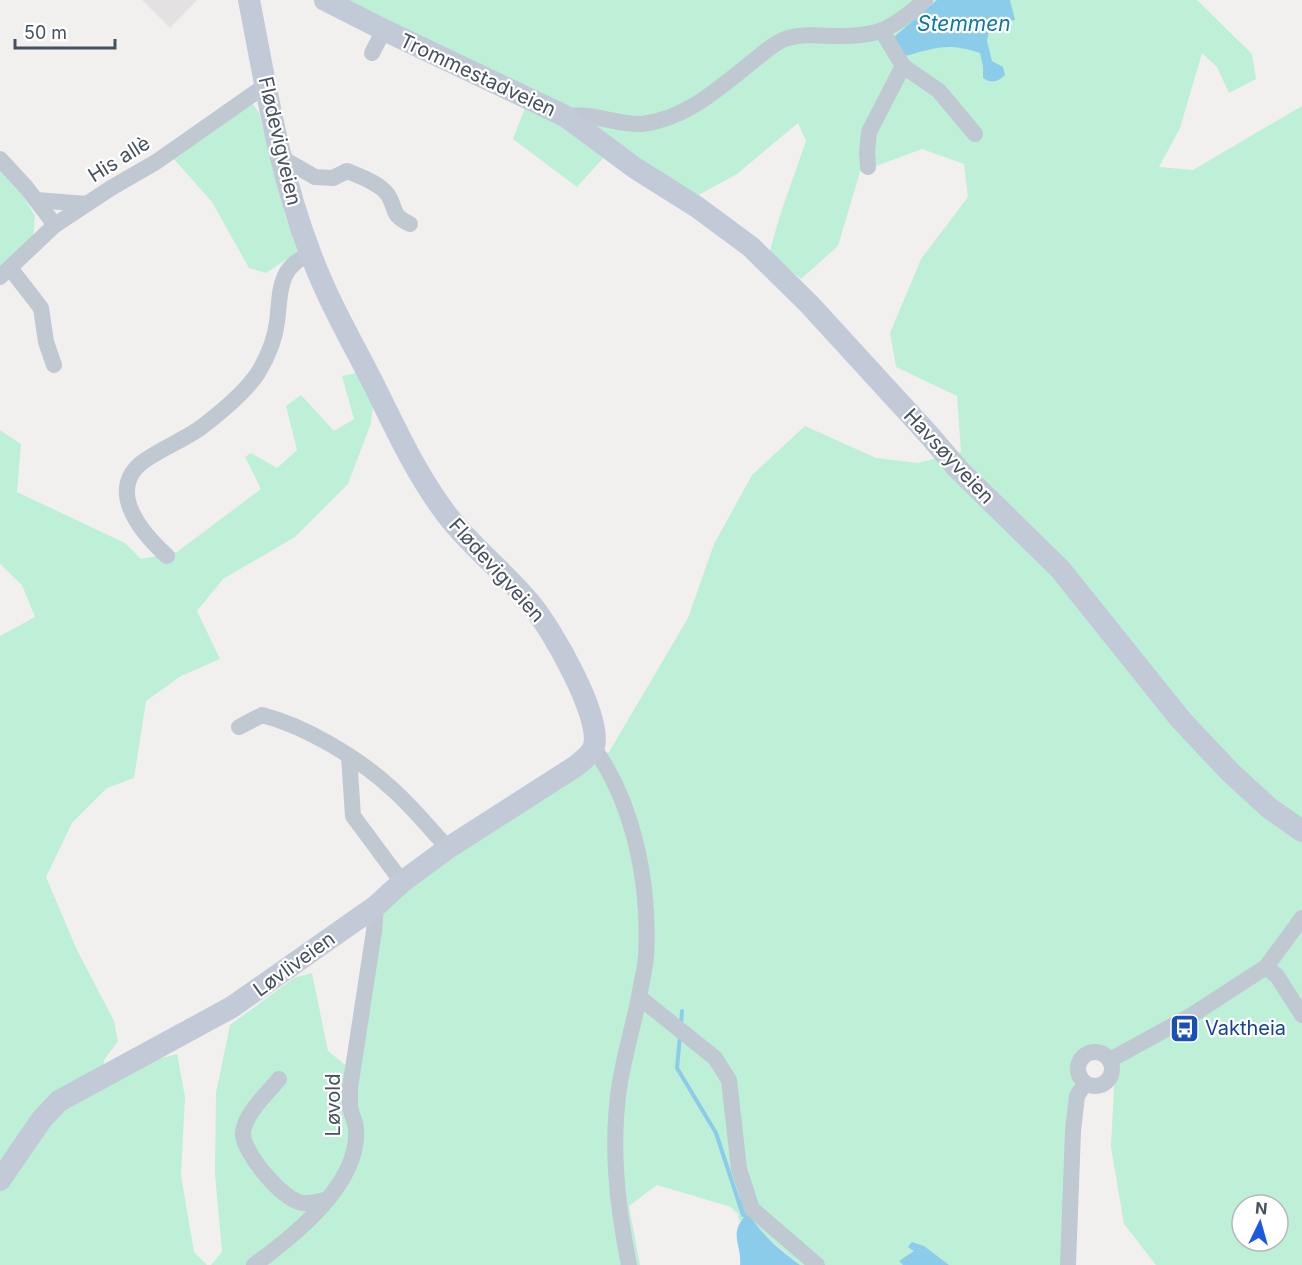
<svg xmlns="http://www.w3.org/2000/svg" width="1302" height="1265" viewBox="0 0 1302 1265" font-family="Inter,sans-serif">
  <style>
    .education { fill: #e3e1e1 }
    .green { fill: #beefd7; fill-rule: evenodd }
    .water { fill: #8ccceb }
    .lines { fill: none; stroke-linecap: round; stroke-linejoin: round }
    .stream { stroke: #8ccceb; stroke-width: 4 }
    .street { stroke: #c0c8d1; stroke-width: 16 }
    .secondary { stroke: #c2cad8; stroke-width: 22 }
    .labels { text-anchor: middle; stroke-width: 4.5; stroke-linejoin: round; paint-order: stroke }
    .street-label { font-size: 20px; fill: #47505d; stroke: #fff }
    .transit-label { font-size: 20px; fill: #164399; stroke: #fff; text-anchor: start }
    .water-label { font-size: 21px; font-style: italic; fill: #0e76a9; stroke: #fff }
  </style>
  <rect width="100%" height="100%" fill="#f2f0ef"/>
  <path class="education" d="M142 0H197L170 28Z"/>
  <g class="green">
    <path d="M340 0H1197L1252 54 1256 79 1229 93 1217 67 1202 53 1180 128 1159 167 1193 170 1302 106V1265H1156L1124 1224 1111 1147 1115 1069 1103 1050 1075 1073 1066 1151 1064 1265H800L762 1233 739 1202 744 1217 739 1222 738 1214 731 1207 657 1185 629 1206 640 1265H211L222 1252 215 1174 216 1093 230 1025 294 978 312 973 328 1051 349 1068 375 911 542 790 609 752 688 618 714 544 752 475 805 426 876 458 918 463 961 452 957 396 896 367 890 333 921 259 968 197 964 164 922 149 860 172 838 246 801 279 769 254 780 215 806 141 798 123 737 174 693 198 613 147 577 187 513 139 530 95ZM1242 1205H1278V1241H1242Z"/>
    <path d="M251 101 259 113 286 219 300 246 296 253 266 273 249 268 212 202 173 158Z"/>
    <path d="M0 157 35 216 33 238 0 266Z"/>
    <path d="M356 373 373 405 371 423 348 484 295 537 223 579 197 611 220 659 181 676 146 701 134 778 107 788 72 823 46 877 77 950 114 1021 118 1041 104 1060 105 1080 142 1063 177 1054 185 1097 181 1175 194 1252 207 1265H0V636L35 617 22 585 0 564V430L21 444 17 492 125 543 141 559 177 552 261 489 245 457 251 453 277 468 297 450 286 406 301 395 334 431 354 419 342 376Z"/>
  </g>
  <g class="water">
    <path d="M937 0H1010L1015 20 990 25 987 41 992 61 1003 67 1005 75C998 82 992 84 983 78V66L980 53C947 42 936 48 905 56L894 37Z"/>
    <path d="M741 1198C755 1230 773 1244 800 1265H740C742 1245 729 1235 744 1217L739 1202Z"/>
    <path d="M912 1242 924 1246 949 1265H903L899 1261 914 1251 908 1247Z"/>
  </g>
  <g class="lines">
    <g class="stream">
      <path d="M681 1025 682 1011"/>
      <path d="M680 1036 677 1068 716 1133 743 1215"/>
    </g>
    <g class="street">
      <path d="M882 31 903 66 939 91 975 134"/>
      <path d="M372 53 384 30"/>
      <path d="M565 116C572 116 580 115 588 116 605 118 624 125 642 124 686 119 719 88 752 62 761 55 774 43 785 39 800 34 816 35 831 36 878 37 890 31 925 0"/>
      <path d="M280 157 315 177 333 178 347 171C359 176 380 183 388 195 397 209 390 215 410 224"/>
      <path d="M0 159 26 187 55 225"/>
      <path d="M868 167 867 153 869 132 903 66"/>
      <path d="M36 200 87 204"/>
      <path d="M10 268 41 308 46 342 54 365"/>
      <path d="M0 277 55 225 111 188 156 162 266 85"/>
      <path d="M167 556C143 534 104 490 144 461 161 449 181 441 199 429 219 414 244 394 258 373 267 358 275 339 277 322 281 291 277 268 310 254"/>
      <path d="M239 727 262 715C305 726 357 757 390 787 411 805 429 828 448 848"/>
      <path d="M594 748C635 806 650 886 646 956 645 970 641 984 639 997L715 1058 729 1080 739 1169 752 1209 817 1265"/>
      <path d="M349 756 353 816 402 882"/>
      <path d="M1266 967 1277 976 1302 1015"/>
      <circle cx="1095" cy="1069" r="17"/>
      <path d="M1110 1060 1192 1015 1266 967 1302 918"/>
      <path d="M279 1079C267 1094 246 1112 243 1132 241 1151 284 1202 303 1203 310 1204 319 1201 326 1200"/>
      <path d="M254 1265C294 1236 360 1184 356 1129 356 1122 351 1114 350 1107 350 1101 350 1094 350 1088L374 931 376 906"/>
      <path d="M629 1265C617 1205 610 1144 620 1082 625 1054 633 1026 639 997"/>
      <path d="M1068 1265 1073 1131 1077 1096 1085 1083"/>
    </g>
    <g class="secondary">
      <path d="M325 0 384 30 565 116 635 168 697 207 751 247 809 304 929 435 958 469 1060 569 1181 720 1230 772 1269 808 1302 831"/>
      <path d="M0 1180 42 1119 59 1101 232 1007 376 906 402 882 448 848 576 766C583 760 592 754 594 746 602 716 551 628 531 604 505 572 472 548 447 515 418 477 397 432 376 389 354 345 328 301 311 255 279 173 266 86 249 0"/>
    </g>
  </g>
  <defs>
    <symbol id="bus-square" viewBox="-11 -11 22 22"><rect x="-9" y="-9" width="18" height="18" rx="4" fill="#1a4fb4" stroke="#fff"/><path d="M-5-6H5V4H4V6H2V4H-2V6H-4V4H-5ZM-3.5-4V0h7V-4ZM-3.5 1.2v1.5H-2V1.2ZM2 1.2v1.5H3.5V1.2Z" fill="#fff"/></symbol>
  </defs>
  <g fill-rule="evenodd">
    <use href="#bus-square" x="1168" y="1012" width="33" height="33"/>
  </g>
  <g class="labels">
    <g class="street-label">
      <text transform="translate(478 75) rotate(25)" y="7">Trommestadveien</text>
      <text transform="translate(280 141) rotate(77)" y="7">Flødevigveien</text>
      <text transform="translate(119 159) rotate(-32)" y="7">His allè</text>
      <text transform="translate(949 456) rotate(47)" y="7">Havsøyveien</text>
      <text transform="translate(497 570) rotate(48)" y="7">Flødevigveien</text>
      <text transform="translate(294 964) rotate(-36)" y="7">Løvliveien</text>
      <text transform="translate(333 1105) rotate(-90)" y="7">Løvold</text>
    </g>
    <g class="transit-label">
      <text x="1205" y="1035">Vaktheia</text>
    </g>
    <g class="water-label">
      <text x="964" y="31">Stemmen</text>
    </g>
  </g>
  <g transform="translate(1260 1223) rotate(5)"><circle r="28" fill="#ffffff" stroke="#b5b9be" stroke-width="1.5"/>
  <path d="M0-4.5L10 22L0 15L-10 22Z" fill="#1b5ae0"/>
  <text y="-9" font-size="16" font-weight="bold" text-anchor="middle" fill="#47505d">N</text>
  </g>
  <path d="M15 39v9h100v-9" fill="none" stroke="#47505d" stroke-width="3"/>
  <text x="24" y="39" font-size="18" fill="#47505d" stroke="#ffffff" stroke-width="4.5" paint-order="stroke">50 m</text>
</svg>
